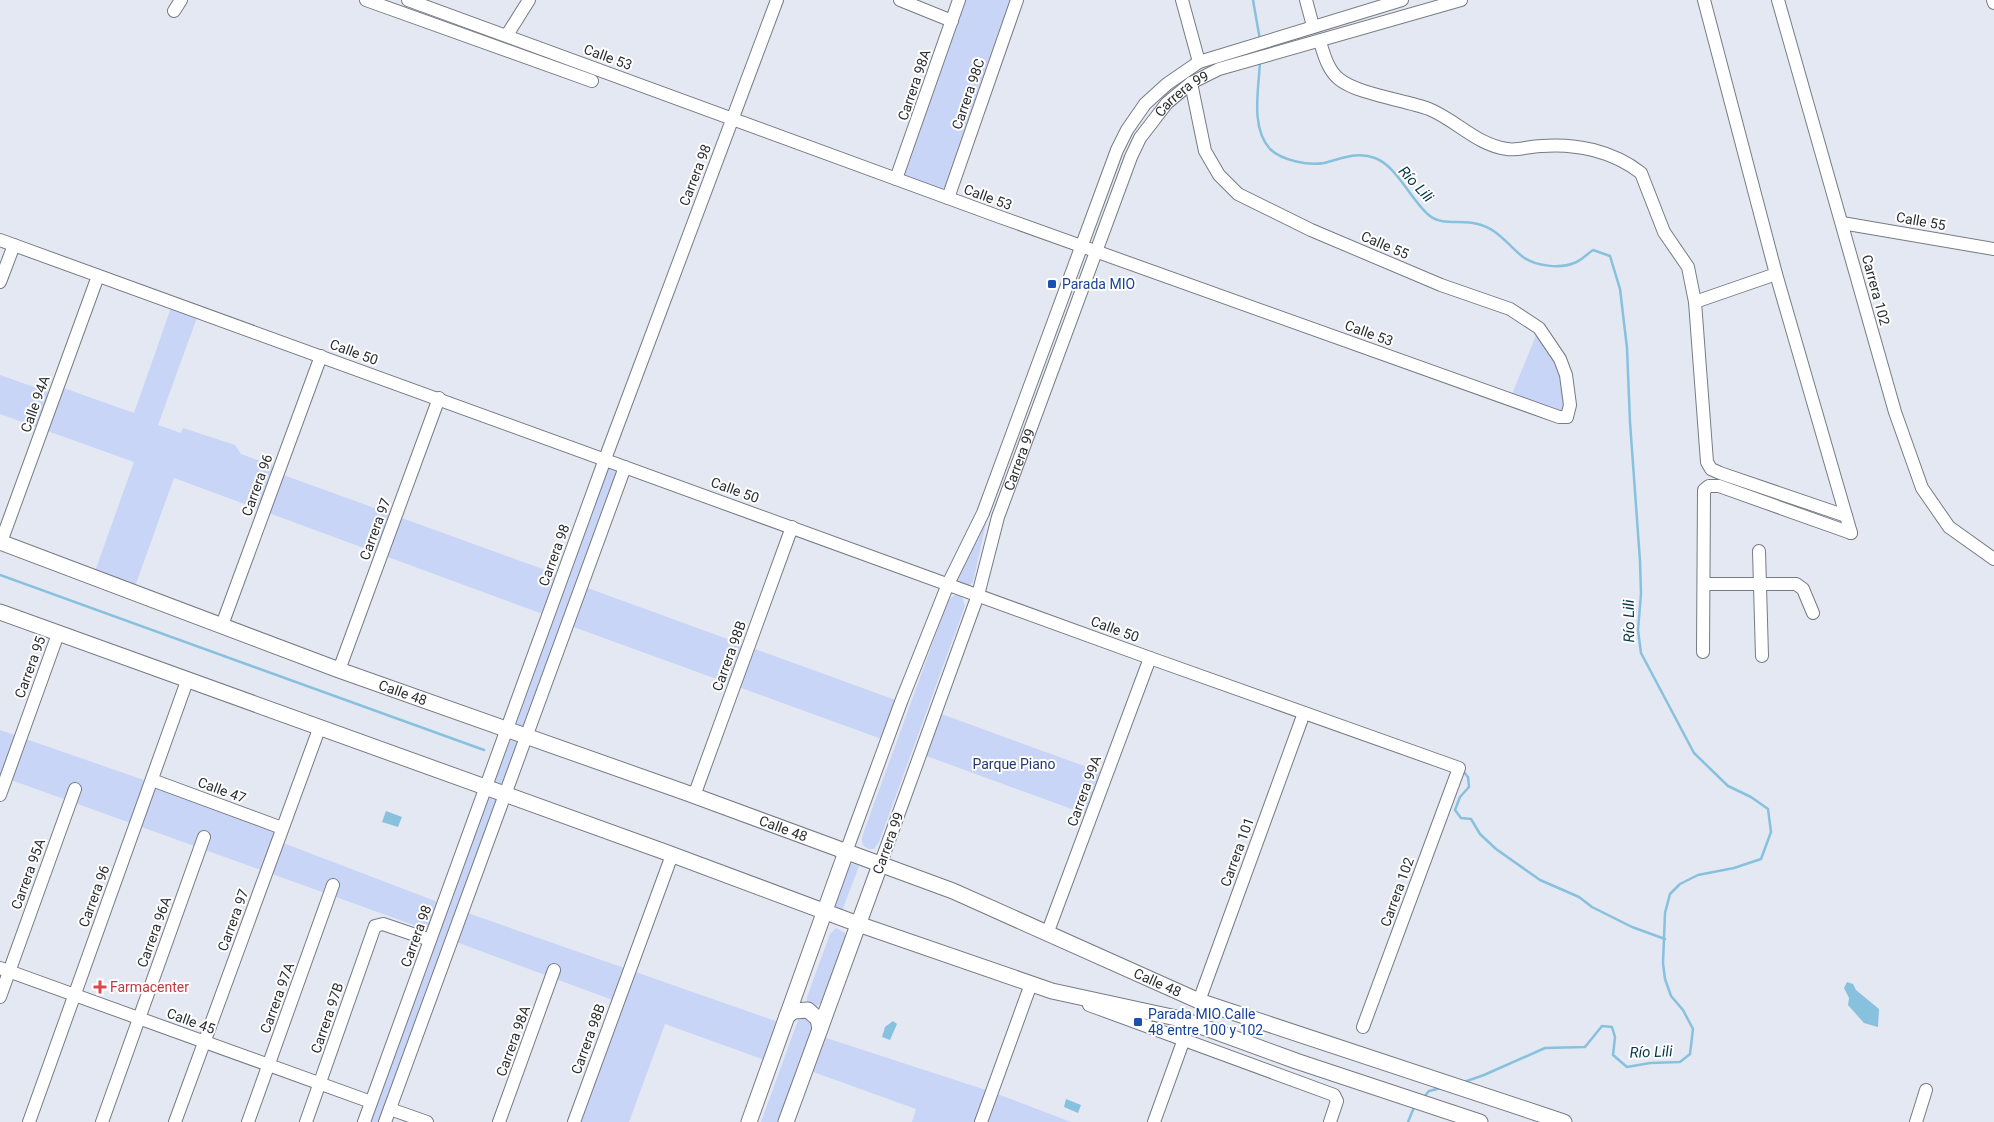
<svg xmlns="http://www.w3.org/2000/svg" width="1994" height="1122" viewBox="0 0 1994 1122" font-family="Roboto,sans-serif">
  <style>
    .green { fill: #c8d5f6 }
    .water { fill: #88c1de }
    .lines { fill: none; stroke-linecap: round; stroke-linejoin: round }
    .stream { stroke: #88c1de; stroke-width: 2.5 }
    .minor-casing { stroke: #777b83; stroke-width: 14 }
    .major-casing { stroke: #777b83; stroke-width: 17 }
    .minor { stroke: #fff; stroke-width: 12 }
    .major { stroke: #fff; stroke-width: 15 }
    .transit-dot { fill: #1a4fb4; stroke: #fff; stroke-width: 2 }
    .health-dot { fill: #e0444e; stroke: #fff; stroke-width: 2 }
    .labels { text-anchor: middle; stroke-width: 4; stroke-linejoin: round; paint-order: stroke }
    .street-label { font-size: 14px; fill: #2b2d30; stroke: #fff }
    .transit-label { font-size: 14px; fill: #164399; stroke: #fff; text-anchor: start }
    .park-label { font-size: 14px; fill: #263872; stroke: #fff }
    .health-label { font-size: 14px; fill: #be3a42; stroke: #fff; text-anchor: start }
    .water-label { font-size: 15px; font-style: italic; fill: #04374b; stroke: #fff }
  </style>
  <rect width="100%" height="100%" fill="#e4e8f2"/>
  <g class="green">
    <path d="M959 0H1017L948 198 896 179Z"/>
    <path d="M173 302 199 312 158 425 181 433 183 428 235 445 241 454 271 465 278 473 562 576 605 459 625 467 582 586 901 702 887 741 568 625 462 911 784 1024 770 1062 665 1024 629 1122H574L618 1002 451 940 385 1122H364L433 932 0 776V730L282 828 278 841 443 904 548 616 174 478 133 592 93 577 134 462 0 414V375L54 394 58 386 134 413Z"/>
    <path d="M1539 328 1560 359 1569 414 1510 399Z"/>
    <path d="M987 519 973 582 968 587 958 582V578Z"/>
    <path d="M957 595 962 597 965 606 879 842 874 849C864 850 860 844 863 834L948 601 953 596Z"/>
    <path d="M936 712 1106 774 1091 816 921 754Z"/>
    <path d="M850 863 859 866 842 911 834 908Z"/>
    <path d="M836 928 845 933V940L822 1002 814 1008 807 1003V997L830 934Z"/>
    <path d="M805 1015 813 1025 778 1122H761L798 1020Z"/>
    <path d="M817 1035 992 1092 1071 1122H912L916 1109 805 1069Z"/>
  </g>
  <g class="water">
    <path d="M386 811 402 817 398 827 382 822Z"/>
    <path d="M1847 982 1853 984 1856 990 1879 1009 1878 1027 1864 1023 1848 1005 1849 998 1844 988Z"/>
    <path d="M893 1021 897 1024 890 1040 882 1037 885 1027Z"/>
    <path d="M1066 1099 1081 1105 1078 1113 1064 1107Z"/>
  </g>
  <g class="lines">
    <g class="stream">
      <path d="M1253 0 1260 40"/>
      <path d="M1260 61C1259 88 1250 127 1270 149 1281 160 1308 166 1324 163 1341 159 1357 151 1375 158 1397 166 1412 202 1430 216 1443 226 1462 219 1478 224 1498 229 1508 245 1523 257 1536 266 1560 269 1574 263 1581 261 1587 254 1593 250L1610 256 1620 289 1627 348 1630 422 1640 561 1641 594 1638 630 1641 653 1694 753 1728 786 1751 797 1768 809 1771 832 1761 859 1734 868 1698 875 1680 884 1670 894 1665 913 1663 963 1665 979 1671 996 1683 1010 1693 1029 1690 1054 1680 1062 1650 1063 1627 1067 1613 1055 1615 1037 1612 1027 1602 1026 1585 1047 1545 1048 1484 1075 1464 1082"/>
      <path d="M0 575 484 750"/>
      <path d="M1463 771 1468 777 1469 787 1460 797 1455 810 1461 818 1471 819 1480 834 1496 849 1540 880 1579 897 1592 907 1632 927 1665 939"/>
      <path d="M1423 1098 1429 1091 1441 1088"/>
      <path d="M1408 1122 1415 1105"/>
    </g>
    <defs>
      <g id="minor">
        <path d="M366 0 592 81"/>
        <path d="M408 0 1000 217 1559 417H1567L1570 405 1566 375 1560 359 1539 328 1510 309 1441 285 1311 230 1238 194 1219 175 1205 151 1191 83"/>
        <path d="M900 0 952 21"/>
        <path d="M1182 0 1199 62"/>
        <path d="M1306 0 1313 26"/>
        <path d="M1704 0 1776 274 1851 533"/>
        <path d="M1778 0 1895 412 1922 488 1949 527 1994 559"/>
        <path d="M1993 0 1994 3"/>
        <path d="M174 11 181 0"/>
        <path d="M507 35 529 0"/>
        <path d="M1320 42C1324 55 1328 70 1339 79 1357 94 1405 100 1429 109 1456 120 1477 145 1507 149 1518 151 1530 146 1541 146 1576 143 1613 151 1641 173L1664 232 1688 267 1695 302"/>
        <path d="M896 179 959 0"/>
        <path d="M948 198 1017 0"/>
        <path d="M1842 223 1994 249"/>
        <path d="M0 240 1150 658 1459 768 1363 1027"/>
        <path d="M1776 274 1695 302 1707 462 1711 469 1720 473 1846 516"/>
        <path d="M0 282 14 245"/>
        <path d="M1 542 98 276"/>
        <path d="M1759 551 1762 656"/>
        <path d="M1704 584H1796L1803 589 1813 613"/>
        <path d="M222 625 321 356"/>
        <path d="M1703 652 1704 490 1709 486H1719L1851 533"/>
        <path d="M339 670 439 398"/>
        <path d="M152 780 282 828"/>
        <path d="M0 795 58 634"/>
        <path d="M694 796 792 527"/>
        <path d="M846 852 901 702 948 584 983 513 1117 150 1127 130 1145 104 1167 84 1199 62 1402 0"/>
        <path id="s1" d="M880 865 978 595 998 517 1131 157 1140 138 1167 103 1191 83 1219 69 1461 0"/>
        <path d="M1047 934 1150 658"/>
        <path d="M0 968 371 1102"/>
        <path d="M0 997 75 789"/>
        <path d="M1199 1001 1304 713"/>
        <path d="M1089 1005 1334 1095 1337 1101 1330 1122"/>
        <path d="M390 1109 427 1122"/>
        <path d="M29 1122 187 681"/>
        <path d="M102 1122 204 837"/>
        <path d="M175 1122 319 729"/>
        <path d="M248 1122 333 885"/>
        <path d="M306 1122 375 926 383 924 430 940"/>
        <path d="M364 1122 605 459 777 0"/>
        <path d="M385 1122 625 467"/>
        <path d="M499 1122 554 970"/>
        <path d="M574 1122 672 855"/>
        <path d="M981 1122 1031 984"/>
        <path d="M1154 1122 1184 1039"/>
        <path d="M1916 1122 1926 1090"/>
      </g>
      <g id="major">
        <path id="s2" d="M0 542 339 670 687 793 953 891 1199 1001 1564 1122"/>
        <path d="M0 612 665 852 858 924 1052 991 1181 1019 1296 1061 1480 1122"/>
        <path d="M787 1016 794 1011 808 1010 818 1019 820 1029"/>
        <path d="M749 1122 846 852"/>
        <path d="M786 1122 880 865"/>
      </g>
    </defs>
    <use href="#minor" class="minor-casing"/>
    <use href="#major" class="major-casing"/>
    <use href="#minor" class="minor"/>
    <use href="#major" class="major"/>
  </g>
  <g class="transit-dot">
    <rect x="1047" y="279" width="10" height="10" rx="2.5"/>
    <rect x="1133" y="1017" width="10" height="10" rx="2.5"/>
  </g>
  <path class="health-dot" d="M97.5 979.5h5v5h5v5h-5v5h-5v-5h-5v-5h5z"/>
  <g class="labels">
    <g class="street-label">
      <text transform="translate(608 57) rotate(20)" y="5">Calle 53</text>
      <text transform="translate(914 85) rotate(-71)" y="5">Carrera 98A</text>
      <text transform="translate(968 94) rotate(-71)" y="5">Carrera 98C</text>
      <text dy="5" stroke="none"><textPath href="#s1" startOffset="834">Carrera 99</textPath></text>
      <text transform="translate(695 175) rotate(-69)" y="5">Carrera 98</text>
      <text transform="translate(988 197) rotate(20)" y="5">Calle 53</text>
      <text transform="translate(1921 221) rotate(10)" y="5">Calle 55</text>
      <text transform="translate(1385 245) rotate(23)" y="5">Calle 55</text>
      <text transform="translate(1876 290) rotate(75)" y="5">Carrera 102</text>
      <text transform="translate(1369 333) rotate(20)" y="5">Calle 53</text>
      <text transform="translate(354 352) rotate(20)" y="5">Calle 50</text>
      <text transform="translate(35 404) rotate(-70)" y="5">Calle 94A</text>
      <text dy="5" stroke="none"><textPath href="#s1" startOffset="429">Carrera 99</textPath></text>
      <text transform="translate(257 485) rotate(-70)" y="5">Carrera 96</text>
      <text transform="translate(735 490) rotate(20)" y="5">Calle 50</text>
      <text transform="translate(375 529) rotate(-70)" y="5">Carrera 97</text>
      <text transform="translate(554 555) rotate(-70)" y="5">Carrera 98</text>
      <text transform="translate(1115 629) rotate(20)" y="5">Calle 50</text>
      <text transform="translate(729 656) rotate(-70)" y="5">Carrera 98B</text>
      <text transform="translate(30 667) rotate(-70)" y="5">Carrera 95</text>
      <text dy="5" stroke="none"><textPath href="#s2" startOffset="430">Calle 48</textPath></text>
      <text transform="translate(222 790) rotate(20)" y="5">Calle 47</text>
      <text transform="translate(1084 791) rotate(-70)" y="5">Carrera 99A</text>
      <text dy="5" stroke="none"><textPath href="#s2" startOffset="834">Calle 48</textPath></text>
      <text transform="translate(888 843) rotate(-70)" y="5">Carrera 99</text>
      <text transform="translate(1237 852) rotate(-70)" y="5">Carrera 101</text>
      <text transform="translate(28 874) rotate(-70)" y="5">Carrera 95A</text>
      <text transform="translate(1397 892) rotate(-70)" y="5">Carrera 102</text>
      <text transform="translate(94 896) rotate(-70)" y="5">Carrera 96</text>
      <text transform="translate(233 920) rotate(-70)" y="5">Carrera 97</text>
      <text transform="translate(154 932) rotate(-70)" y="5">Carrera 96A</text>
      <text transform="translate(416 936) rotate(-70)" y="5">Carrera 98</text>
      <text dy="5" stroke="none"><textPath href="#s2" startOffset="1239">Calle 48</textPath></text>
      <text transform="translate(277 998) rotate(-70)" y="5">Carrera 97A</text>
      <text transform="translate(327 1018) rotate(-71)" y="5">Carrera 97B</text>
      <text transform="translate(191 1021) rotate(20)" y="5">Calle 45</text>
      <text transform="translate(588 1039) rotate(-70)" y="5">Carrera 98B</text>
      <text transform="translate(513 1041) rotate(-70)" y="5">Carrera 98A</text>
    </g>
    <g class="transit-label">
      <text x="1062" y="289">Parada MIO</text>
      <text x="1148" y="1019">Parada MIO Calle<tspan x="1148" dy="16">48 entre 100 y 102</tspan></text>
    </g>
    <g class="park-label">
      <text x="1014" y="769">Parque Piano</text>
    </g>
    <g class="health-label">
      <text x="110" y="992">Farmacenter</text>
    </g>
    <g class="water-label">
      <text transform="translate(1416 184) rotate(47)" y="5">Río Lili</text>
      <text transform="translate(1629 621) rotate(-91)" y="5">Río Lili</text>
      <text transform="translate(1651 1052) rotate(-2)" y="5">Río Lili</text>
    </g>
  </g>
</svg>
